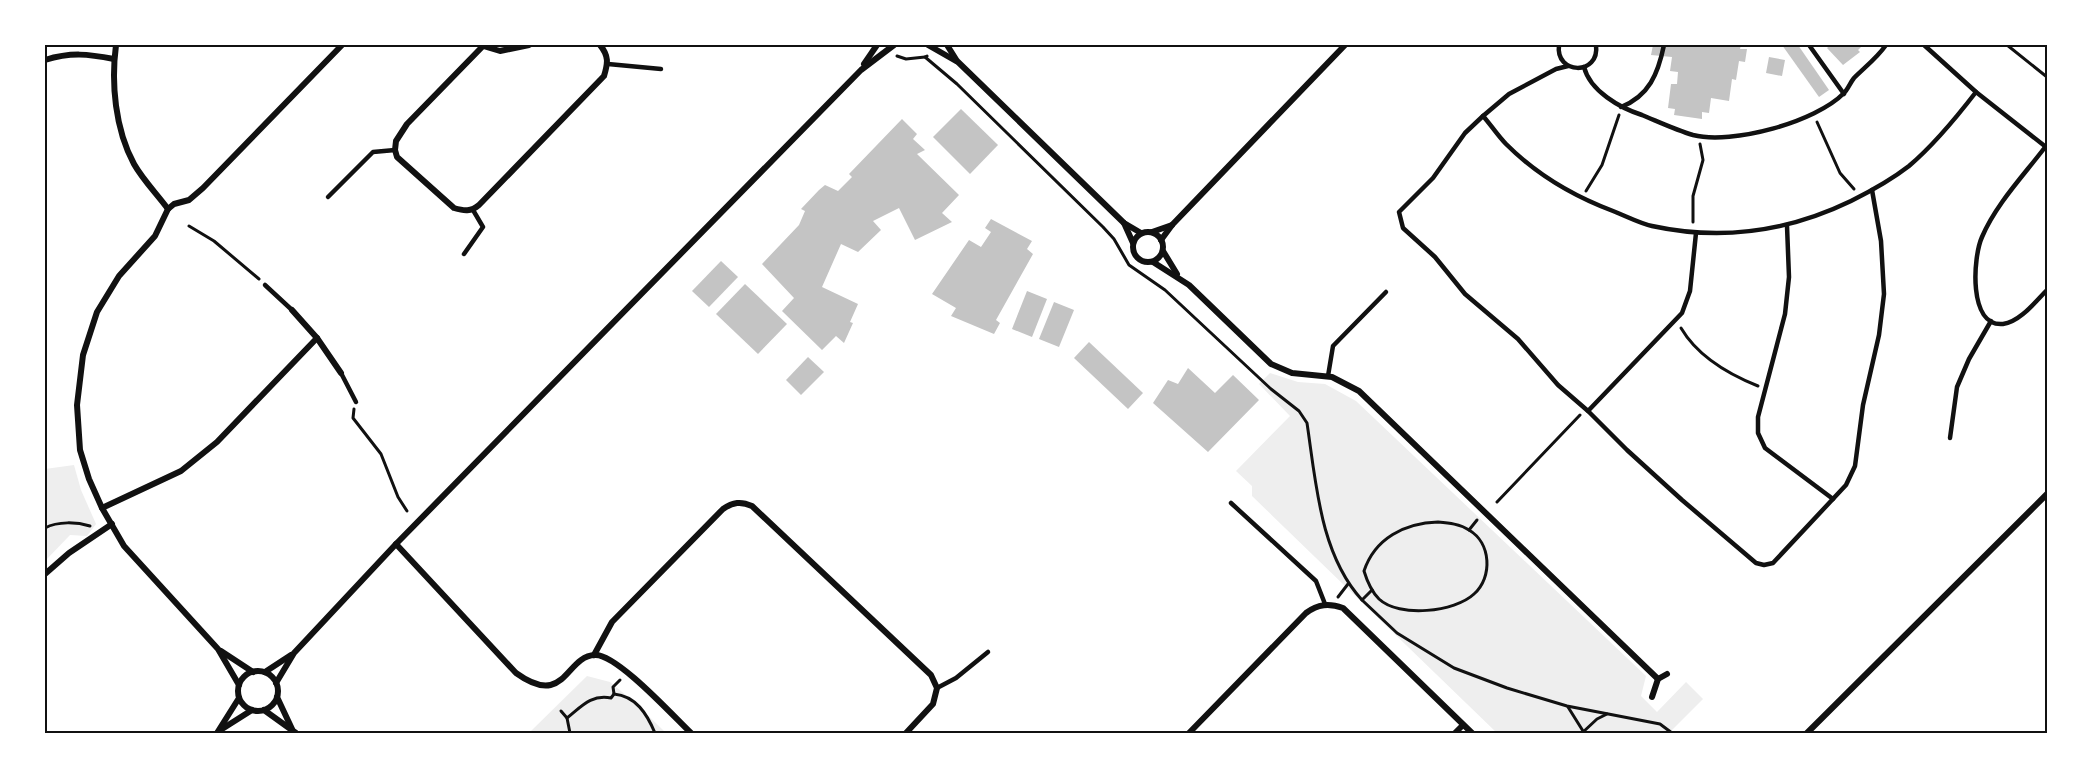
<svg xmlns="http://www.w3.org/2000/svg" width="2092" height="778" viewBox="0 0 2092 778" font-family="'Asap Condensed',sans-serif">
  <style>
    .green { fill: #eee }
    .building { fill: #c4c4c4 }
    .lines { fill: none; stroke-linecap: round; stroke-linejoin: round }
    .path { stroke: #111; stroke-width: 3 }
    .service { stroke: #111; stroke-width: 4.5 }
    .minor { stroke: #111; stroke-width: 6 }
    .neatline { fill: none; stroke: #111; stroke-width: 2 }
  </style>
  <rect width="100%" height="100%" fill="#fff"/>
  <g class="green">
    <path d="M1270 373 1298 382 1325 384 1356 401 1646 676 1641 696 1657 712 1686 682 1703 699 1669 733H1497L1252 496V486L1236 471 1290 416 1259 384Z"/>
    <path d="M74 465 81 490 96 524 87 536 70 535 45 561V469Z"/>
    <path d="M587 676 610 682 633 701 666 733H529Z"/>
  </g>
  <g class="building">
    <path d="M1653 45H1741L1740 49H1747L1745 62 1739 61 1736 80 1732 79 1729 101 1711 98 1709 113 1702 112V119L1674 115 1675 109 1668 108 1671 84H1677L1678 72 1670 71 1672 57 1651 55Z"/>
    <path d="M1782 45H1798L1829 90 1819 97Z"/>
    <path d="M1830 45H1863L1858 50 1860 52 1843 65 1827 48Z"/>
    <path d="M1769 57 1785 60 1782 76 1766 73Z"/>
    <path d="M961 109 998 145 970 174 933 137Z"/>
    <path d="M902 119 917 134 913 139 925 150 917 154 959 195 942 213 952 222 915 240 899 208 873 221 881 230 858 252 841 244 822 287 858 304 850 322 853 323 844 343 836 336 822 350 782 311 794 298 762 264 799 225 805 211 801 209 819 190 825 185 838 191 852 177 849 174Z"/>
    <path d="M991 219 1032 241 1027 249 1033 254 996 320 1000 323 994 334 951 316 956 308 932 294 969 240 981 247 991 232 985 228Z"/>
    <path d="M721 261 738 277 709 307 692 291Z"/>
    <path d="M745 284 787 324 758 354 716 314Z"/>
    <path d="M1027 291 1047 299 1032 337 1012 329Z"/>
    <path d="M1054 302 1074 310 1059 347 1039 339Z"/>
    <path d="M1089 342 1143 393 1128 409 1074 358Z"/>
    <path d="M808 357 824 372 801 395 786 380Z"/>
    <path d="M1188 368 1215 393 1233 375 1259 400 1208 452 1153 403 1168 380 1178 384Z"/>
  </g>
  <g class="lines">
    <g class="path">
      <path d="M2007 45 2047 77"/>
      <path d="M897 56 906 59 925 57"/>
      <path d="M927 56 925 57 957 84 1103 227 1114 239 1129 265 1165 290 1271 389 1299 411 1307 423C1316 483 1320 554 1362 600L1372 590"/>
      <path d="M1817 122 1840 173 1854 189"/>
      <path d="M1586 191 1602 165 1619 115"/>
      <path d="M1693 222V196L1703 160 1700 144"/>
      <path d="M189 226 214 241 259 279"/>
      <path d="M1681 328C1698 357 1728 374 1758 386"/>
      <path d="M354 409 353 418 381 454 398 497 407 511"/>
      <path d="M1497 502 1580 415"/>
      <path d="M1438 522C1449 523 1460 524 1469 530 1491 543 1493 577 1474 594 1455 612 1399 618 1379 599 1371 591 1367 581 1364 571 1375 538 1405 523 1438 522Z"/>
      <path d="M45 528C58 521 77 522 90 526"/>
      <path d="M1469 530 1477 520"/>
      <path d="M1338 597 1348 584"/>
      <path d="M1362 600 1397 633 1454 668 1507 688 1567 706 1660 724 1672 733"/>
      <path d="M614 694 613 687 620 680"/>
      <path d="M1568 707 1583 731"/>
      <path d="M561 711 567 718"/>
      <path d="M570 733 567 718C581 707 591 694 611 698L614 694C636 696 647 714 655 733"/>
      <path d="M1582 733 1597 719 1607 714"/>
    </g>
    <g class="service">
      <path d="M1559 45C1555 75 1600 76 1596 45"/>
      <path d="M1809 45 1844 94"/>
      <path d="M1924 45 1976 92 2046 147"/>
      <path d="M608 64 661 69"/>
      <path d="M1568 66 1556 69 1509 94 1483 116 1465 133 1433 178 1399 212 1403 228 1435 257 1465 294 1518 339 1558 385 1588 411 1627 450 1682 500 1756 563 1764 565 1773 563 1846 485 1855 466 1863 405 1879 335 1884 294 1881 241 1872 190"/>
      <path d="M1584 67C1590 91 1620 108 1642 115 1659 122 1676 130 1693 135 1732 145 1816 122 1844 93 1848 89 1850 83 1854 78 1865 67 1877 58 1886 45"/>
      <path d="M1621 107C1649 96 1658 74 1664 45"/>
      <path d="M1483 116C1491 125 1498 136 1506 144 1537 175 1573 196 1613 211 1626 216 1639 223 1652 226 1721 241 1787 232 1851 201 1871 191 1891 180 1909 166 1935 144 1956 118 1976 92"/>
      <path d="M2046 146C2024 175 1996 204 1982 237 1973 257 1968 327 2003 324 2020 322 2036 301 2047 290"/>
      <path d="M328 197 373 152 395 150"/>
      <path d="M1787 226 1789 277 1785 314 1758 417V433L1765 448 1833 499"/>
      <path d="M464 254 483 227 473 210"/>
      <path d="M265 285 292 310"/>
      <path d="M341 373 356 402"/>
      <path d="M1328 376 1333 346 1386 292"/>
      <path d="M1588 411 1682 313 1690 291 1696 233"/>
      <path d="M1950 438 1957 387 1969 359 1991 321"/>
      <path d="M1231 503 1316 581 1325 604"/>
      <path d="M937 688 956 678 988 652"/>
    </g>
    <g class="minor">
      <path d="M116 45C111 83 115 129 134 164 143 180 157 194 168 209"/>
      <path d="M480 45 500 51 529 45"/>
      <path d="M928 45 956 61"/>
      <path d="M947 45 957 61 1124 223 1141 233"/>
      <path d="M482 47 407 124 396 141 395 150 397 157 454 208C464 211 471 212 479 205L604 76C608 63 609 56 600 45"/>
      <path d="M45 60C71 52 88 54 114 59"/>
      <path d="M864 64 877 45"/>
      <path d="M1124 223 1133 243"/>
      <circle cx="1148" cy="247" r="15"/>
      <path d="M1152 232 1172 225"/>
      <path d="M1161 240 1172 225 1345 45"/>
      <path d="M1163 251 1177 274"/>
      <path d="M1153 262 1189 285 1271 364 1292 373 1332 377 1359 391 1658 679"/>
      <path d="M292 310 317 338 341 373"/>
      <path d="M102 508 181 471 217 442 317 338"/>
      <path d="M396 544 516 673C566 709 565 656 595 655 617 654 674 717 691 733"/>
      <path d="M45 574 69 553 112 524"/>
      <path d="M221 651 253 672"/>
      <path d="M594 655 612 622 723 509C733 502 741 501 752 506L931 675 937 688 933 704 906 733"/>
      <circle cx="258" cy="691" r="20"/>
      <path d="M265 672 291 655"/>
      <path d="M276 683 294 653 396 544 861 70 894 45"/>
      <path d="M239 685 218 649 124 546 102 508 89 479 80 450 77 405 83 355 97 312 119 276 155 236 168 209 174 204 189 200 203 188 342 45"/>
      <path d="M277 697 292 729"/>
      <path d="M1652 697 1658 679 1667 674"/>
      <path d="M264 710 296 733"/>
      <path d="M222 729 252 710"/>
      <path d="M217 733 239 698"/>
      <path d="M1189 733 1306 613C1318 604 1329 603 1343 608L1472 733"/>
      <path d="M1455 733 1463 725"/>
      <path d="M1807 733 2047 494"/>
    </g>
  </g>
  <rect width="2092" height="778" fill="none" stroke="#ffffff" stroke-width="93"/>
  <rect x="46" y="46" width="2000" height="686" class="neatline"/>
</svg>
